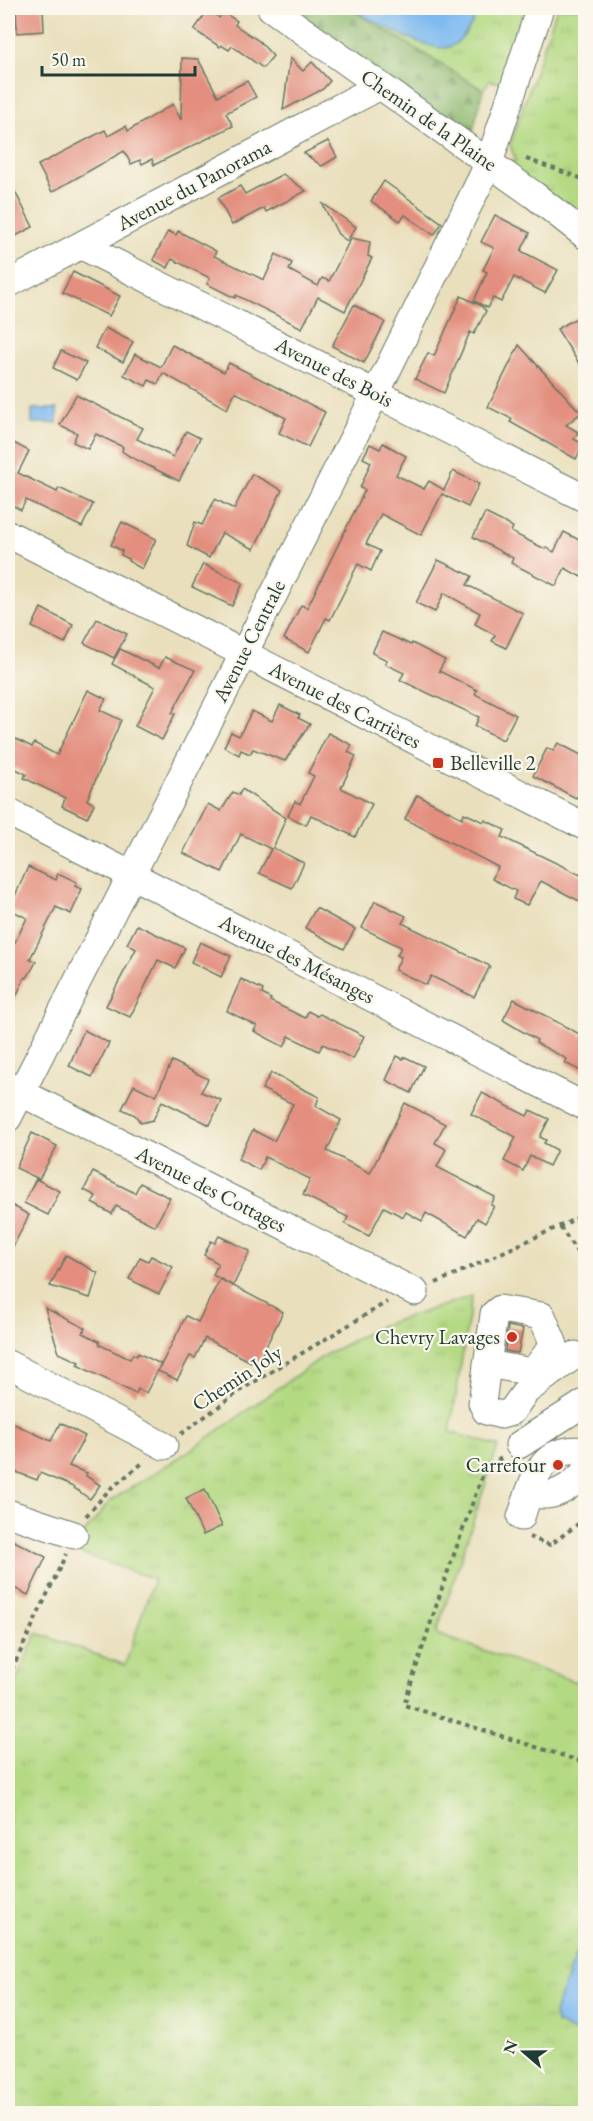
<svg xmlns="http://www.w3.org/2000/svg" width="593" height="2121" viewBox="0 0 593 2121" font-family="'EB Garamond',serif">
  <style>
    .grass { fill: url(#grass-tufts); stroke: #698b5b; stroke-width: 1.5 }
    .forest { fill: url(#forest-firs); stroke: #567b52; stroke-width: 1.5 }
    .water { fill: #7ebaf0; stroke: #4e7c92; stroke-width: 1.5 }
    .building { fill: #e38e7e }
    .lines { fill: none; stroke-linecap: round; stroke-linejoin: round }
    .minor-casing { stroke: #667664; stroke-width: 29 }
    .path { stroke: #667664; stroke-width: 4; stroke-dasharray: 4.5 4.5; stroke-linecap: butt }
    .minor { stroke: #fff; stroke-width: 27 }
    .poi-dot { fill: #c8321e; stroke: #fbf7ec; stroke-width: 2 }
    .labels { text-anchor: middle; stroke-width: 4.5; stroke-linejoin: round; paint-order: stroke }
    .street-label { font-size: 21px; fill: #1f3d34; stroke: #fbf7ec }
    .poi-label { font-size: 21px; fill: #1f3d34; stroke: #fbf7ec; text-anchor: end }
  </style>
  <defs>
    <pattern id="grass-tufts" width="24" height="20" patternUnits="userSpaceOnUse" patternTransform="scale(1.5)"><rect width="24" height="20" fill="#b3d982"/><path d="M3 7l-1-3M5 7V3M7 7l1-3M15 17l-1-3M17 17v-4M19 17l1-3" fill="none" stroke="#9abb71"/></pattern>
    <pattern id="forest-firs" width="22" height="20" patternUnits="userSpaceOnUse" patternTransform="scale(1.5)"><rect width="22" height="20" fill="#8eb970"/><path d="M5 1l3.5 6h-7zM16 11l3.5 6h-7z" fill="#73985d"/></pattern>
  </defs>
  <rect width="100%" height="100%" fill="#fbf7ec"/>
  <filter id="ink" filterUnits="userSpaceOnUse"><feTurbulence type="fractalNoise" baseFrequency=".0167" numOctaves="2"/><feDisplacementMap in="SourceGraphic" scale="12" xChannelSelector="R" yChannelSelector="G"/><feConvolveMatrix kernelMatrix="1 2 1 2 8 2 1 2 1" color-interpolation-filters="sRGB"/></filter>
  <filter id="wash" filterUnits="userSpaceOnUse"><feTurbulence type="fractalNoise" baseFrequency=".008" numOctaves="4" result="noise"/><feDisplacementMap in="SourceGraphic" scale="24" xChannelSelector="R" yChannelSelector="G"/><feGaussianBlur stdDeviation="1.35" result="paint"/><feColorMatrix in="noise" values="0 0 0 0 0 0 0 0 0 0 0 0 0 0 0 0 0 1.4 0 .05"/><feComposite in="paint" operator="in"/></filter>
  <g filter="url(#wash)">
    <rect width="100%" height="100%" fill="#e9dfbc"/>
    <g class="grass">
      <path d="M349 8H532L504 83 489 81 483 90Z"/>
      <path d="M557 8H585V227L499 164 516 161 510 145Z"/>
      <path d="M472 1296 450 1432 498 1446 436 1634 585 1685V2113L8 2114V1699L37 1633 125 1665 154 1579 71 1550 110 1501 194 1448 325 1355 380 1326Z"/>
    </g>
    <path class="forest" d="M282 8H349L483 90 470 143Z"/>
    <g class="water">
      <path d="M349 8H481C473 20 464 42 449 47 430 54 368 17 349 8Z"/>
      <rect x="32" y="409" width="25" height="14"/>
      <path d="M585 1928V2037L556 2023 554 2013Z"/>
    </g>
    <g id="blocks">
      <g class="building">
        <path d="M16 8H43L44 31 17 33Z"/>
        <path d="M208 10 219 18 223 12 237 21 235 25 259 41 273 56 263 68 232 46 229 50 221 45 220 47 194 30Z"/>
        <path d="M182 58 198 59 218 96 247 81 256 97 226 113 233 126 154 165 152 159 142 164 140 160 131 164 124 151 52 192 38 165 105 130 108 136 126 126 128 131 173 104 181 120Z"/>
        <path d="M290 58 303 71 312 62 330 81 323 89 283 110Z"/>
        <path d="M328 141 337 157 322 166 304 153Z"/>
        <path d="M283 174 306 191 266 212 264 208 232 225 218 198 240 186 245 194Z"/>
        <path d="M8 178 33 227 8 240Z"/>
        <path d="M384 181 442 223 434 235 405 215 400 221 371 201Z"/>
        <path d="M322 203 356 227 347 241 338 234Z"/>
        <path d="M495 215 530 233 521 251 558 270 545 293 514 277 501 302 493 298 488 308 474 301 487 272 483 270 494 248 481 242Z"/>
        <path d="M168 231 176 235 178 231 216 251 214 256 264 280 276 254 292 263 289 270 318 286 322 278 329 281 351 238 370 242 368 256 372 258 345 311 318 297 302 328 236 295 235 298 207 284 210 278 172 259 168 268 153 260Z"/>
        <path d="M73 272 120 296 109 316 62 293Z"/>
        <path d="M461 296 480 305 486 311 474 334 470 332 444 393 415 379 428 353 434 356Z"/>
        <path d="M354 305 385 322 364 363 332 346Z"/>
        <path d="M585 313V373L557 329Z"/>
        <path d="M105 328 133 342 123 362 95 348Z"/>
        <path d="M172 345 224 372 229 363 325 412 308 447 279 433 286 418 235 392 227 409 163 373 158 384 149 380 146 386 124 375 135 354 161 367Z"/>
        <path d="M519 345 581 413 566 425 578 432 574 439 583 444 576 459 510 422 512 419 488 407Z"/>
        <path d="M61 351 86 363 77 380 53 368Z"/>
        <path d="M76 395 143 428 137 439 173 457 186 431 200 438 179 481 129 456 122 451 123 447 96 434 88 449 73 442 77 433 60 425Z"/>
        <path d="M8 440 29 451 18 473 57 492 59 488 93 504 82 527 26 500 21 510 8 503Z"/>
        <path d="M383 443 406 456 396 475 424 489 429 481 444 490 453 471 479 484 468 507 442 494 421 535 381 514 366 544 380 551 371 571 358 564 330 620 326 618 309 652 284 639 301 605 307 608 365 490 360 488 371 462 363 458 370 444 380 449Z"/>
        <path d="M252 474 282 490 254 549 222 533 209 558 187 546 195 522 202 525 215 499 234 509Z"/>
        <path d="M485 513 513 527 511 532 545 549 546 547 554 552 564 532 585 543V567L581 577 565 568 556 586 511 563 513 558 473 537Z"/>
        <path d="M122 522 156 539 142 569 128 561 129 559 121 555 122 551 111 545Z"/>
        <path d="M438 560 472 576 467 585 523 613 506 648 492 641 495 635 475 624 480 613 444 593 435 612 416 603Z"/>
        <path d="M203 564 243 583 232 606 192 587Z"/>
        <path d="M41 608 73 625 65 643 32 627Z"/>
        <path d="M97 619 127 634 114 658 84 643Z"/>
        <path d="M382 632 411 645 412 643 445 660 439 671 477 690 475 694 516 715 503 740 475 726 479 717 400 680 404 673 385 664 387 660 372 653Z"/>
        <path d="M120 649 159 668 165 657 195 670 172 713 175 714 162 740 135 726 155 687 112 664Z"/>
        <path d="M88 690 106 699 100 710 121 720 87 800 94 804 87 818 62 806 65 798 24 778 26 774 8 765V735L32 747 34 743 57 755Z"/>
        <path d="M280 705 300 715 298 718 310 724 285 761 253 749 250 754 241 750 239 755 224 747 231 732 239 736 252 711 272 721Z"/>
        <path d="M328 733 352 745 348 752 356 756 341 788 372 804 355 837 311 815 306 825 288 816 295 801 300 804 314 776 308 773Z"/>
        <path d="M558 743 585 757V799L578 795 576 798 533 776 547 748 553 751Z"/>
        <path d="M242 789 286 818 273 848 304 863 292 888 259 873 271 849 241 834 222 872 183 853 208 804 221 811 233 792 239 795Z"/>
        <path d="M417 795 462 818 464 813 484 822 485 820 505 830 502 837 585 877V904L541 881 527 905 513 899 516 891 492 879 498 867 405 819Z"/>
        <path d="M28 867 56 880 58 873 77 882 75 886 82 889 71 914 56 907 30 959 36 962 27 978 25 977 8 1014V956L27 918 9 909Z"/>
        <path d="M375 901 406 916 402 923 490 966 474 997 431 976 426 985 395 970 401 957 397 955 401 947 362 928Z"/>
        <path d="M316 908 355 929 344 949 305 928Z"/>
        <path d="M137 925 185 948 175 968 158 960 130 1017 106 1006 136 949 127 944Z"/>
        <path d="M200 942 231 956 221 977 191 962Z"/>
        <path d="M241 979 263 990 262 994 271 999 270 1001 305 1018 308 1011 317 1016 320 1014 364 1036 353 1059 323 1044 319 1051 289 1036 284 1047 254 1031 257 1026 227 1011Z"/>
        <path d="M514 999 585 1037V1073L565 1063 567 1059 536 1043 537 1040 503 1020Z"/>
        <path d="M84 1030 109 1043 92 1077 69 1066Z"/>
        <path d="M397 1056 403 1059 405 1057 424 1066 411 1093 386 1080Z"/>
        <path d="M172 1061 208 1079 201 1092 221 1100 210 1125 162 1101 153 1120 141 1123 135 1115 122 1109 134 1085 156 1096Z"/>
        <path d="M271 1073 319 1097 316 1106 341 1120 327 1151 370 1173 405 1103 445 1124 435 1143 446 1149 437 1167 495 1197 491 1205 494 1206 485 1223 477 1218 467 1236 426 1213 422 1221 406 1212 403 1217 384 1207 369 1236 345 1224 348 1217 303 1195 310 1179 265 1157 259 1170 238 1159 253 1130 274 1141 293 1104 262 1089Z"/>
        <path d="M482 1093 527 1116 530 1110 549 1119 540 1137 546 1140 544 1143 557 1150 549 1166 530 1156 523 1171 504 1161 516 1137 471 1114Z"/>
        <path d="M32 1133 57 1146 39 1179 16 1168Z"/>
        <path d="M93 1172 135 1193 140 1183 170 1198 155 1226 116 1206 112 1214 92 1203 96 1196 84 1190Z"/>
        <path d="M36 1179 60 1191 48 1215 24 1203Z"/>
        <path d="M8 1203 29 1215 8 1257Z"/>
        <path d="M219 1236 250 1251 233 1286 213 1275 218 1263 204 1255 211 1241 215 1243Z"/>
        <path d="M66 1255 98 1273 90 1298 50 1286Z"/>
        <path d="M151 1256 173 1267 159 1294 129 1279 140 1257 148 1261Z"/>
        <path d="M220 1279 283 1312 258 1362 252 1359 251 1362 205 1338 195 1358 190 1356 177 1380 158 1371 186 1316 198 1322Z"/>
        <path d="M45 1308 85 1328 83 1333 99 1341 100 1345 130 1359 133 1354 137 1356 138 1353 161 1364 146 1393 138 1389 136 1394 77 1365 79 1362 59 1353Z"/>
        <path d="M508 1326 523 1329 518 1353 505 1351Z"/>
        <path d="M8 1421 51 1441 60 1423 85 1436 69 1466 87 1473 86 1476 100 1485 90 1499 71 1486 40 1473 37 1480 8 1469Z"/>
        <path d="M205 1489 222 1526 203 1535 186 1498Z"/>
        <path d="M8 1538 46 1557 28 1595 8 1585Z"/>
      </g>
    </g>
  </g>
  <g filter="url(#ink)">
    <use href="#blocks" fill-opacity="0" stroke="#667664" stroke-width="1.5"/>
    <g class="lines">
      <defs>
        <g id="minor">
          <path d="M271 8 534 195 586 236"/>
          <path d="M82 246 586 499"/>
          <path d="M8 284 380 86"/>
          <path d="M8 534 586 827"/>
          <path d="M8 812 586 1107"/>
          <path d="M8 1086 415 1292"/>
          <path d="M8 1118 376 393 489 163 540 8"/>
          <path d="M554 1345 542 1316 500 1309 494 1314 482 1403 486 1411 501 1415 511 1412 526 1391 575 1355"/>
          <path d="M8 1364 164 1446"/>
          <path d="M487 1364 533 1372 549 1351"/>
          <path d="M519 1445 586 1402"/>
          <path d="M530 1492C552 1501 570 1488 586 1471"/>
          <path d="M8 1513 74 1535"/>
          <path d="M521 1517C533 1482 539 1445 586 1451"/>
        </g>
      </defs>
      <use href="#minor" class="minor-casing"/>
      <g class="path">
        <path d="M526 159 586 180"/>
        <path d="M560 1227 586 1265"/>
        <path d="M436 1283 586 1214"/>
        <path d="M181 1434 244 1388 387 1302"/>
        <path d="M501 1458 484 1471 443 1585 404 1705 586 1763"/>
        <path d="M86 1516 110 1489 144 1462"/>
        <path d="M529 1537 550 1545 578 1524 586 1526"/>
        <path d="M8 1678 66 1554"/>
      </g>
      <use href="#minor" class="minor"/>
    </g>
  </g>
  <g class="poi-dot">
    <rect x="432" y="757" width="12" height="12" rx="3"/>
    <circle cx="512" cy="1337" r="6"/>
    <circle cx="558" cy="1465" r="6"/>
  </g>
  <g class="labels">
    <g class="street-label">
      <text transform="translate(429 120) rotate(35)" y="7">Chemin de la Plaine</text>
      <text transform="translate(194 185) rotate(-28)" y="7">Avenue du Panorama</text>
      <text transform="translate(334 372) rotate(27)" y="7">Avenue des Bois</text>
      <text transform="translate(249 641) rotate(-63)" y="7">Avenue Centrale</text>
      <text transform="translate(345 705) rotate(27)" y="7">Avenue des Carrières</text>
      <text transform="translate(297 959) rotate(27)" y="7">Avenue des Mésanges</text>
      <text transform="translate(211 1189) rotate(27)" y="7">Avenue des Cottages</text>
      <text transform="translate(237 1378) rotate(-33)" y="7">Chemin Joly</text>
    </g>
    <g class="poi-label">
      <text x="450" y="770" text-anchor="start">Belleville 2</text>
      <text x="500" y="1344">Chevry Lavages</text>
      <text x="546" y="1472">Carrefour</text>
    </g>
  </g>
  <rect width="593" height="2121" fill="none" stroke="#fbf7ec" stroke-width="30"/>
  <g transform="translate(524 2052) rotate(290)" stroke="#fbf7ec" stroke-width="4.5" paint-order="stroke">
  <path d="M0-4.5L10 22L0 15L-10 22Z" fill="#1f3d34"/>
  <text y="-9" font-size="16" font-weight="bold" text-anchor="middle" fill="#1f3d34">N</text>
  </g>
  <path d="M42 66v9h153v-9" fill="none" stroke="#1f3d34" stroke-width="3"/>
  <text x="51" y="66" font-size="18" fill="#1f3d34" stroke="#fbf7ec" stroke-width="4.5" paint-order="stroke">50 m</text>
</svg>
